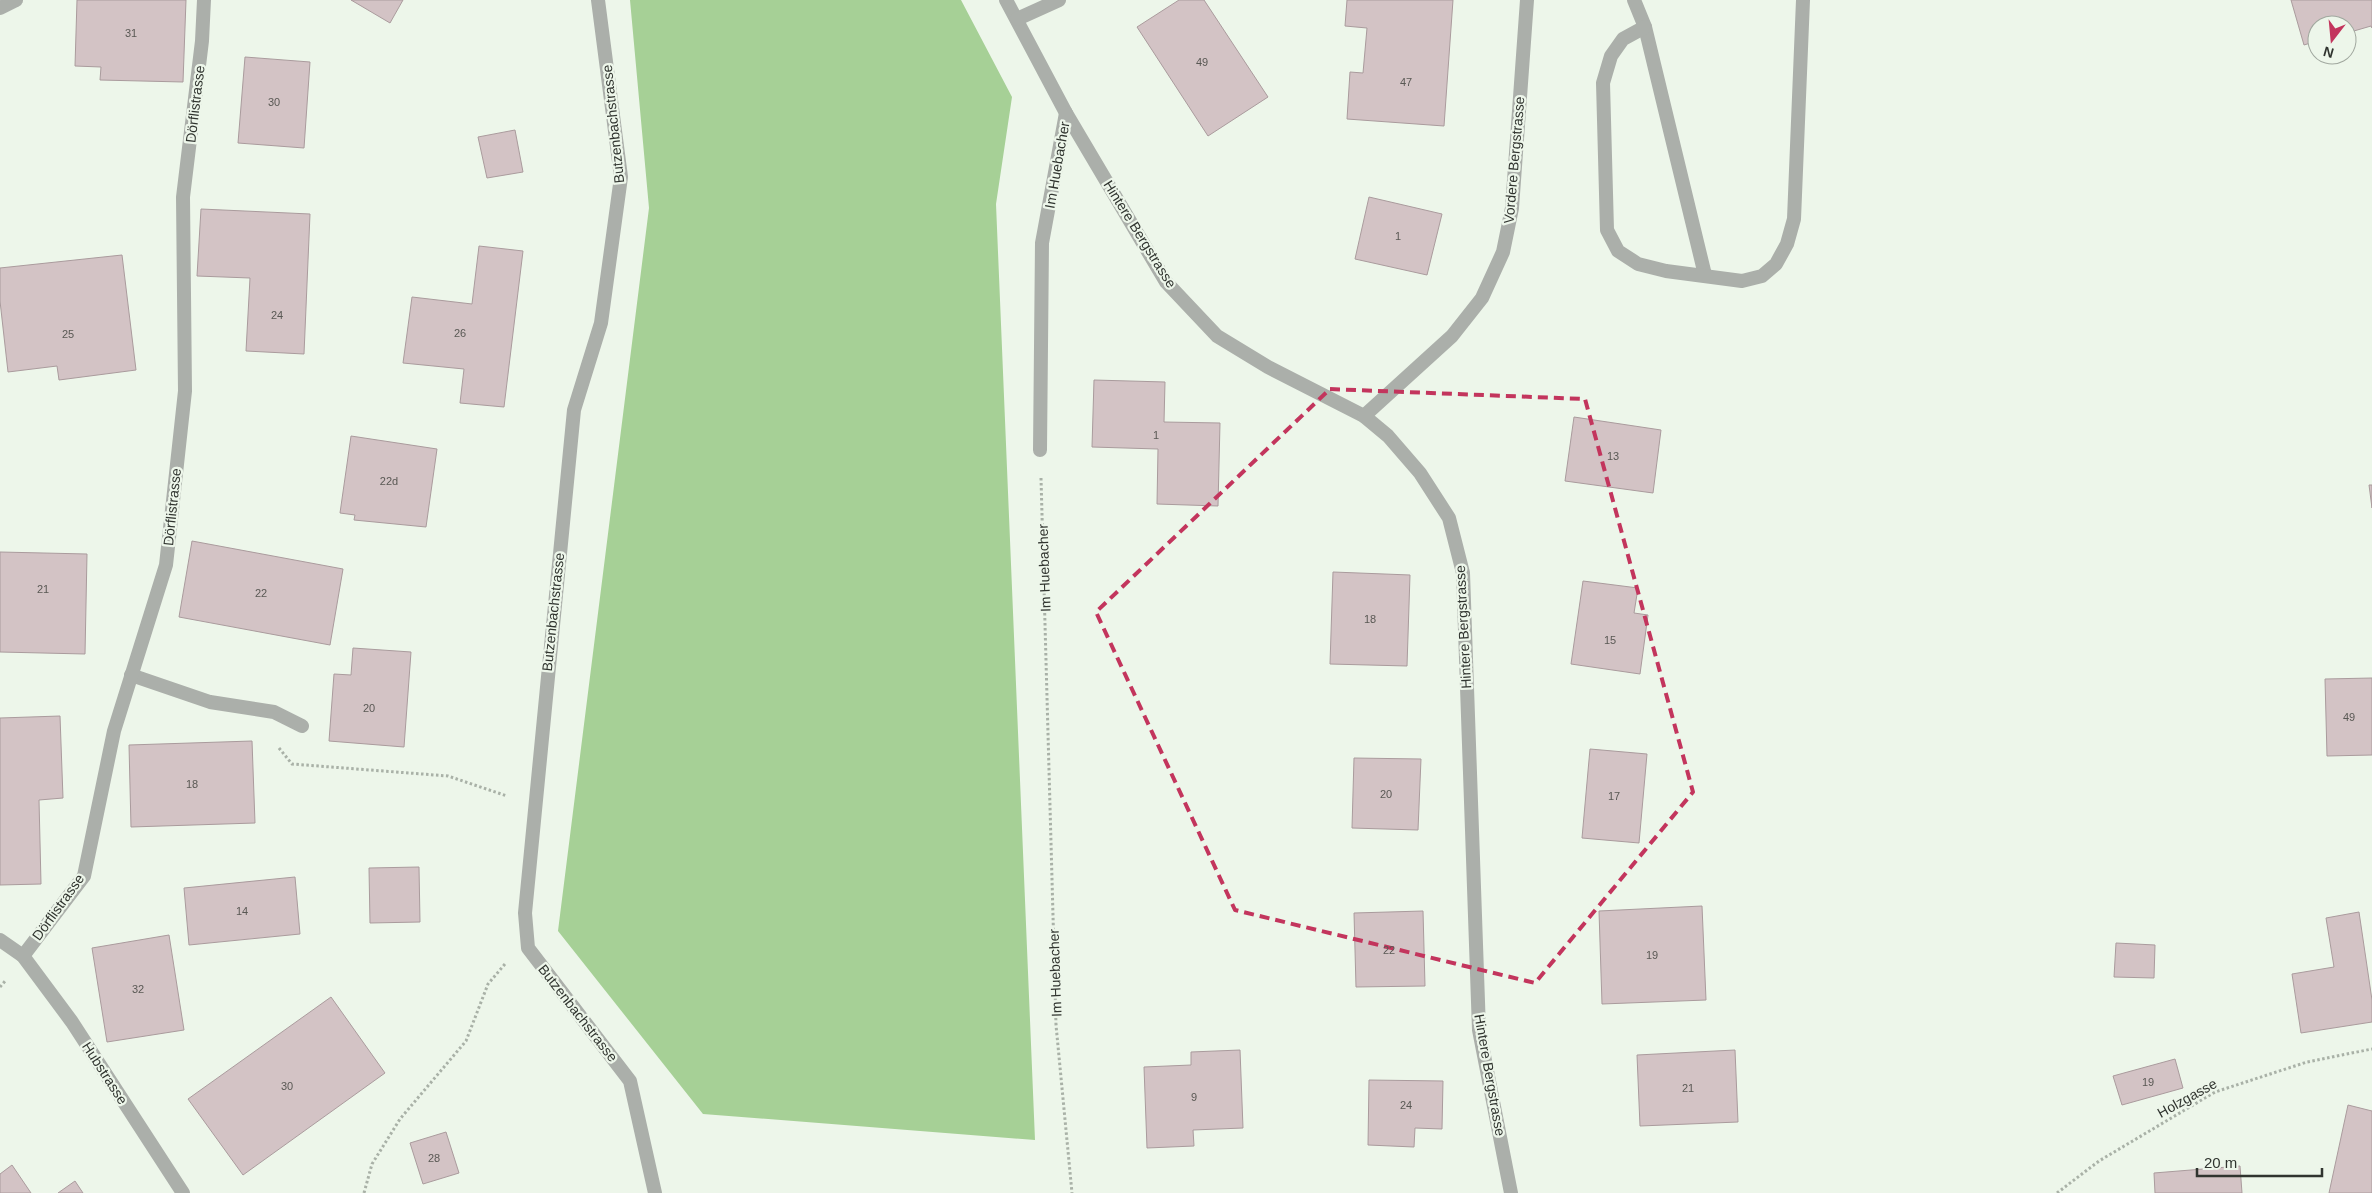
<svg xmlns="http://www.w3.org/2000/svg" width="2372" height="1193" viewBox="0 0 2372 1193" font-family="Arial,sans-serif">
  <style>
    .green { fill: #a6d096 }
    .building { fill: #d3c3c5; stroke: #aa9b9d }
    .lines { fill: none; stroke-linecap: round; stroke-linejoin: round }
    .path { stroke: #a9b1a7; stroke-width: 3; stroke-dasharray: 2.5 2.5; stroke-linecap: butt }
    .service { stroke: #abafaa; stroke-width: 14 }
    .minor { stroke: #abafaa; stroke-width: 14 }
    .marked { fill: none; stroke: #c3355d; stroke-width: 4; stroke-dasharray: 10 6; stroke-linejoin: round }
    .labels { text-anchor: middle; stroke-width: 4.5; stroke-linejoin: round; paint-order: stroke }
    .number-label { font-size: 11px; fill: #595854 }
    .street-label { font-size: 14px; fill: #30342f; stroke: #edf6ea }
  </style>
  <rect width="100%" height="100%" fill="#edf6ea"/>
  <path class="green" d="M630 0H961L1012 97 996 204 1035 1140 703 1114 558 931 649 208Z"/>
  <g class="building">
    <path d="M77 0H186L183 82 100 80 101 67 75 66Z"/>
    <path d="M351 0H403L390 23Z"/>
    <path d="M1179 0H1204L1268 97 1208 136 1137 27Z"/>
    <path d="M1347 0H1453L1444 126 1347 119 1350 72 1363 73 1367 28 1345 26Z"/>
    <path d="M2291 0H2372V28L2371 26 2347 33V25H2317V41L2304 45Z"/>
    <path d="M245 57 310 62 304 148 238 143Z"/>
    <path d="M515 130 523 172 487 178 478 137Z"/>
    <path d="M1369 197 1442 214 1427 275 1355 259Z"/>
    <path d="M201 209 310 214 304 354 246 351 250 278 197 276Z"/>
    <path d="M479 246 523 251 504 407 460 403 464 369 403 363 412 297 472 304Z"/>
    <path d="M122 255 136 370 59 380 57 366 8 372 0 301V268Z"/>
    <path d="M1094 380 1165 382 1164 422 1220 423 1218 506 1157 504 1158 449 1092 447Z"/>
    <path d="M1574 417 1661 430 1653 493 1565 481Z"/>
    <path d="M351 436 437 449 426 527 354 520 355 515 340 513Z"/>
    <path d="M2369 485H2372V508Z"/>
    <path d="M192 541 343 569 330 645 179 617Z"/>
    <path d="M0 552 87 554 85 654 0 652Z"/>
    <path d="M1333 572 1410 575 1407 666 1330 664Z"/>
    <path d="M1583 581 1638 588 1634 613 1648 615 1640 674 1571 664Z"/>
    <path d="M353 648 411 652 404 747 329 741 334 674 351 675Z"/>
    <path d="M2372 678V755L2327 756 2325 679Z"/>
    <path d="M60 716 63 798 39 800 41 884 0 885V718Z"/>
    <path d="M252 741 255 823 131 827 129 745Z"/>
    <path d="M1590 749 1647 754 1639 843 1582 838Z"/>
    <path d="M1354 758 1421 759 1418 830 1352 828Z"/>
    <path d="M419 867 420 922 370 923 369 868Z"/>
    <path d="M295 877 300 934 189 945 184 888Z"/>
    <path d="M1702 906 1706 1000 1602 1004 1599 911Z"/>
    <path d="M1423 911 1425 986 1356 987 1354 913Z"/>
    <path d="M2359 912 2372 1000V1022L2301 1033 2292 974 2334 967 2326 918Z"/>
    <path d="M169 935 184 1030 107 1042 92 948Z"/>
    <path d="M2116 943 2155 945 2154 978 2114 977Z"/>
    <path d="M331 997 385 1073 243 1175 188 1099Z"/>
    <path d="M1240 1050 1243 1128 1193 1130 1194 1146 1147 1148 1144 1067 1191 1065V1052Z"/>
    <path d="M1735 1050 1738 1122 1640 1126 1637 1055Z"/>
    <path d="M2175 1059 2183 1088 2122 1105 2113 1076Z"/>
    <path d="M1369 1080 1443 1081 1442 1129 1415 1128 1414 1147 1368 1145Z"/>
    <path d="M2348 1105 2372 1111V1193H2329Z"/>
    <path d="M446 1132 459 1173 423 1184 410 1143Z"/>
    <path d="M12 1165 31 1193H0V1174Z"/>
    <path d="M2240 1166 2242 1193H2155L2154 1173Z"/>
    <path d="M75 1181 83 1193H58Z"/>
  </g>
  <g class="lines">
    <g class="path">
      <path d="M1041 478 1056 1025 1072 1193"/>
      <path d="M279 748 292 764 448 776 507 796"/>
      <path d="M0 987 6 980"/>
      <path d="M364 1193 372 1164 400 1119 466 1041 488 984 505 964"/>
      <path d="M2057 1193 2099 1161 2215 1092 2307 1062 2372 1049"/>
    </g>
    <g class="service">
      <path d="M1634 0 1645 27 1705 275"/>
      <path d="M1645 27 1623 39 1611 56 1603 83 1607 230 1618 251 1638 264 1666 271 1742 281 1762 276 1776 264 1787 244 1794 219 1803 0"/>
      <path d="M131 675 210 702 274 712 302 726"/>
    </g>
    <g class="minor">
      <path d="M598 0 621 177 601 323 574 410 525 913 528 948 630 1081 655 1193"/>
      <path d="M1006 0 1066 113 1166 282 1217 336 1268 367 1364 416 1388 436 1420 473 1449 518 1463 573 1479 1030 1511 1193"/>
      <path d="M0 8 16 0"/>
      <path d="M1017 19 1059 0"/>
      <path d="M1364 416 1452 336 1482 298 1503 252 1512 208 1527 0"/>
      <path d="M1040 450 1042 243 1066 113"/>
      <path d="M0 940 23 956 72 1022 183 1193"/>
      <path d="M23 956 84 876 114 731 166 565 185 391 183 197 202 41 204 0"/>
    </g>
  </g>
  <path class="marked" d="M1330 389 1585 399 1693 792 1535 983 1235 910 1096 612Z"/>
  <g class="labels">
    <g class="number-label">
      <text x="131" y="37">31</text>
      <text x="1202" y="66">49</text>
      <text x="1406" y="86">47</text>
      <text x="274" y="106">30</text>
      <text x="1398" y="240">1</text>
      <text x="277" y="319">24</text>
      <text x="460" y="337">26</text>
      <text x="68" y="338">25</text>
      <text x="1156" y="439">1</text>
      <text x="1613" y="460">13</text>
      <text x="389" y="485">22d</text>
      <text x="43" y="593">21</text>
      <text x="261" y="597">22</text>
      <text x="1370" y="623">18</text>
      <text x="1610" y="644">15</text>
      <text x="369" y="712">20</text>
      <text x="2349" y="721">49</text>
      <text x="192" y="788">18</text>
      <text x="1386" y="798">20</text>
      <text x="1614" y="800">17</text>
      <text x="242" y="915">14</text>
      <text x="1389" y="954">22</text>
      <text x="1652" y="959">19</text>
      <text x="138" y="993">32</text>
      <text x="2148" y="1086">19</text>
      <text x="287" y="1090">30</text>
      <text x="1688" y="1092">21</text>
      <text x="1194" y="1101">9</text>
      <text x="1406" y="1109">24</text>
      <text x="434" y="1162">28</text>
    </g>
    <g class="street-label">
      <text transform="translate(195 104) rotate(-83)" y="5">Dörflistrasse</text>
      <text transform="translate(613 124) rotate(-96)" y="5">Butzenbachstrasse</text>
      <text transform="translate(1514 160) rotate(-85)" y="5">Vordere Bergstrasse</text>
      <text transform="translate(1057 165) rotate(-80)" y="5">Im Huebacher</text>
      <text transform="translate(1140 234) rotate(58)" y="5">Hintere Bergstrasse</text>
      <text transform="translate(172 507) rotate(-84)" y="5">Dörflistrasse</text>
      <text transform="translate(1044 568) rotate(-92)" y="5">Im Huebacher</text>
      <text transform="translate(553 612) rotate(-84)" y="5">Butzenbachstrasse</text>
      <text transform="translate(1463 627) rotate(-93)" y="5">Hintere Bergstrasse</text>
      <text transform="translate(58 907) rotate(-54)" y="5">Dörflistrasse</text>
      <text transform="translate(1055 973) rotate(-92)" y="5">Im Huebacher</text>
      <text transform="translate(578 1013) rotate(52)" y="5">Butzenbachstrasse</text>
      <text transform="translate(105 1073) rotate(57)" y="5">Hubstrasse</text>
      <text transform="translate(1490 1075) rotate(80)" y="5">Hintere Bergstrasse</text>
      <text transform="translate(2187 1098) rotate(-29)" y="5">Holzgasse</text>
    </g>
  </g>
  <g transform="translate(2332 40) rotate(196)"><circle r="24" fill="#edf6ea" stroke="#a1a89f"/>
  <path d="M0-4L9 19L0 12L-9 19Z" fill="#c3355d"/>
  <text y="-8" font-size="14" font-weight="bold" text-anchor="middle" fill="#30342f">N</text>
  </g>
  <path d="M2197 1168v8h125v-8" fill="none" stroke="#30342f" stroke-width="2.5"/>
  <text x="2204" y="1168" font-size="15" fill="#30342f" stroke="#edf6ea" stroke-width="4" paint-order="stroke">20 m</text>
</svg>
